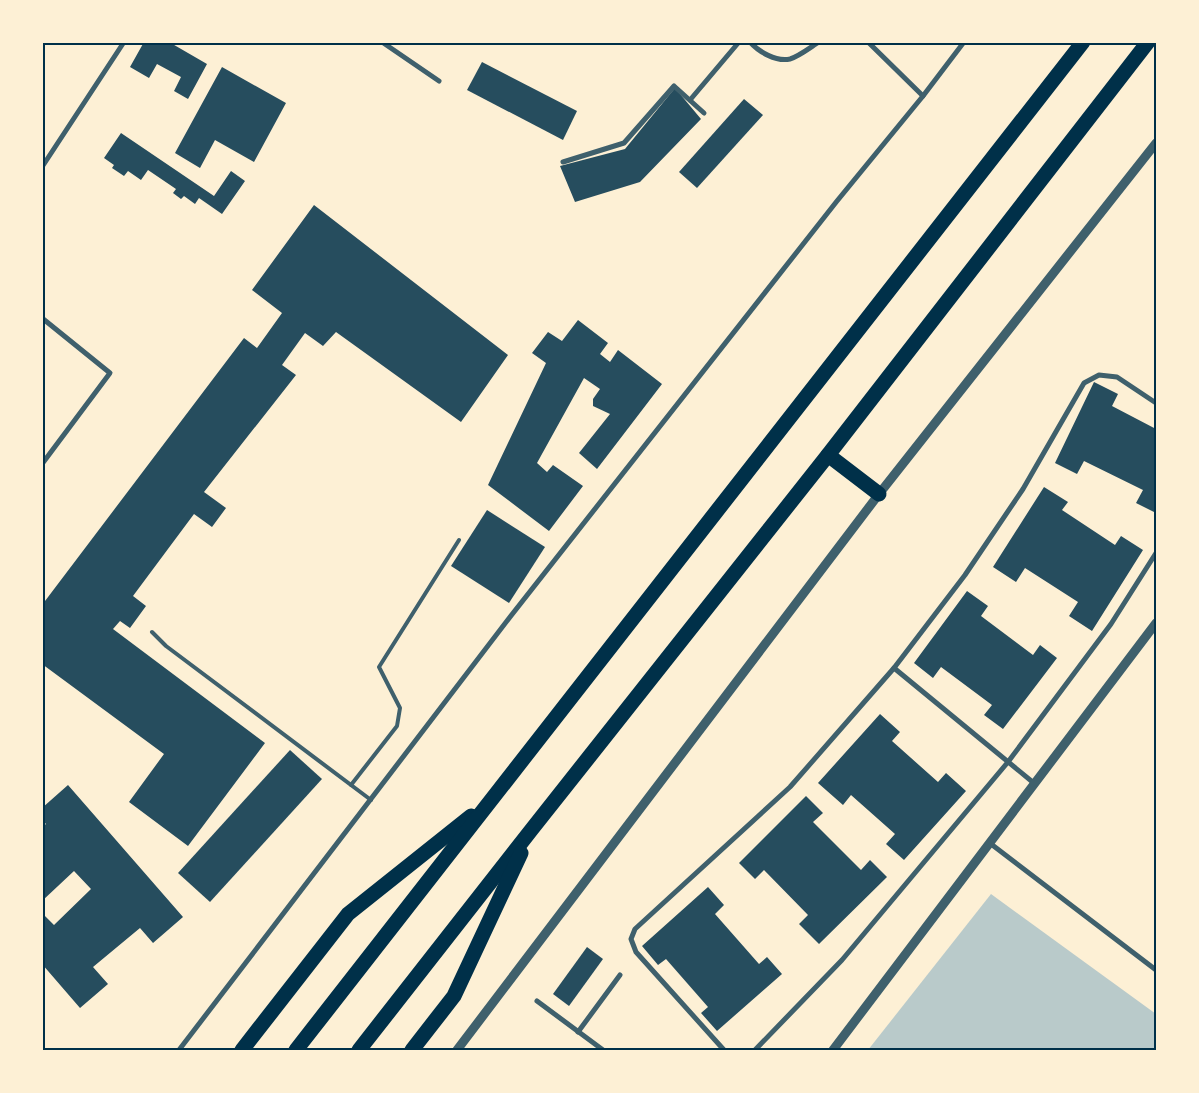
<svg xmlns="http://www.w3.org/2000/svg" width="1199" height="1093" viewBox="0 0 1199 1093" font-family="Lato,sans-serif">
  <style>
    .green { fill: #b9caca }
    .building { fill: #264d5e }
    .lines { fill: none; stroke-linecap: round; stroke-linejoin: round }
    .service { stroke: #3f606c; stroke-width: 4 }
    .minor { stroke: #3f606c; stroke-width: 5 }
    .tertiary { stroke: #3f606c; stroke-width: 9 }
    .motorway { stroke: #003049; stroke-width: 15 }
    .neatline { fill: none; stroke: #003049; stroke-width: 2 }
  </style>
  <rect width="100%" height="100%" fill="#fdf0d5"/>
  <path class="green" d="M991 894 1156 1014V1050H868Z"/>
  <g class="building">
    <path d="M144 42H169L207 64 188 99 174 91 181 77 157 64 149 78 130 67Z"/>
    <path d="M482 62 577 111 563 140 467 90Z"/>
    <path d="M222 67 286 103 254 162 215 140 200 168 175 153Z"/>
    <path d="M675 88 701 119 640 182 575 202 560 166 625 149Z"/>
    <path d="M744 99 763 115 697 188 679 172Z"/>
    <path d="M121 133 214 196 231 171 245 181 222 214 199 198 195 204 184 196 181 199 173 193 176 189 148 170 141 180 128 171 124 176 112 168 114 165 104 158Z"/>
    <path d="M314 205 508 355 461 422 336 332 323 346 305 333 282 365 296 375 204 492 226 508 212 527 194 514 133 596 146 606 130 628 120 621 113 629 265 743 188 846 129 802 164 754 42 664V605L244 338 257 348 282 313 252 290Z"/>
    <path d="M578 320 608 343 600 354 610 362 618 350 662 384 597 469 579 453 610 414 593 406V399L600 389 584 378 537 463 547 472 553 465 583 486 549 531 488 485 546 363 532 353 548 332 562 341Z"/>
    <path d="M1094 382 1118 394 1112 406 1156 429V513L1136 503 1143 490 1084 461 1077 474 1055 463Z"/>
    <path d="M1044 487 1068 502 1062 510 1115 545 1121 536 1143 550 1092 631 1069 616 1078 602 1025 568 1016 582 993 567Z"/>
    <path d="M487 510 545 547 509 603 451 566Z"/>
    <path d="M967 591 988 606 981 616 1033 655 1040 645 1057 658 1003 729 984 715 992 705 941 667 933 678 914 663Z"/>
    <path d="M880 714 900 732 892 741 938 782 946 773 966 791 904 860 886 844 895 834 851 795 843 805 818 783Z"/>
    <path d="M290 750 322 779 210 902 178 873Z"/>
    <path d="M68 785 183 917 153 943 140 928 93 967 108 984 80 1008 42 964V913L54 925 91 889 74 871 42 901V827L46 824 42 820V808Z"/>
    <path d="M806 796 823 813 813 822 861 870 870 860 887 877 819 944 799 924 808 915 764 870 755 879 739 863Z"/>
    <path d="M708 887 724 905 715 914 759 964 767 957 782 974 717 1031 701 1013 708 1007 666 959 658 965 642 946Z"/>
    <path d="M587 947 603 959 569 1006 553 994Z"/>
  </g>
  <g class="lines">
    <g class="service">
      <path d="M152 632 166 646 371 800"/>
      <path d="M351 785 397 726 400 708 379 667 459 540"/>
    </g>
    <g class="minor">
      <path d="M382 42 439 81"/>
      <path d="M750 42C759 52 776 62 790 59 798 57 811 47 819 42"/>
      <path d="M868 42 923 96"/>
      <path d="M690 100 739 42"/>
      <path d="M563 162 624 143 674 86 704 113"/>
      <path d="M42 167 124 42"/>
      <path d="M42 318 110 373 42 464"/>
      <path d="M894 668 1035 784"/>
      <path d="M991 844 1156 970"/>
      <path d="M537 1001 603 1050"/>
      <path d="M578 1032 620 975"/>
      <path d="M179 1050 510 617 837 201 923 96 964 42"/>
      <path d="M724 1050 636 952 631 939 635 929 790 787 894 668 965 575 1023 489 1084 383 1099 375 1117 377 1156 403"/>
      <path d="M755 1050 842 960 1008 762 1111 624 1156 553"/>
    </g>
    <g class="tertiary">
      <path d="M457 1050 879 494 1156 143"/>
      <path d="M833 1050 1156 623"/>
    </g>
    <g class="motorway">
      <path d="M828 455 879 494"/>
      <path d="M242 1050 348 914 471 816"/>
      <path d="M296 1050 1083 42"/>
      <path d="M359 1050 532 829 828 455 1148 42"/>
      <path d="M412 1050 454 996 521 853"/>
    </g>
  </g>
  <rect width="1199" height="1093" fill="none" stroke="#fdf0d5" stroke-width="88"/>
  <rect x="44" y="44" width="1111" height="1005" class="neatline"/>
</svg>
